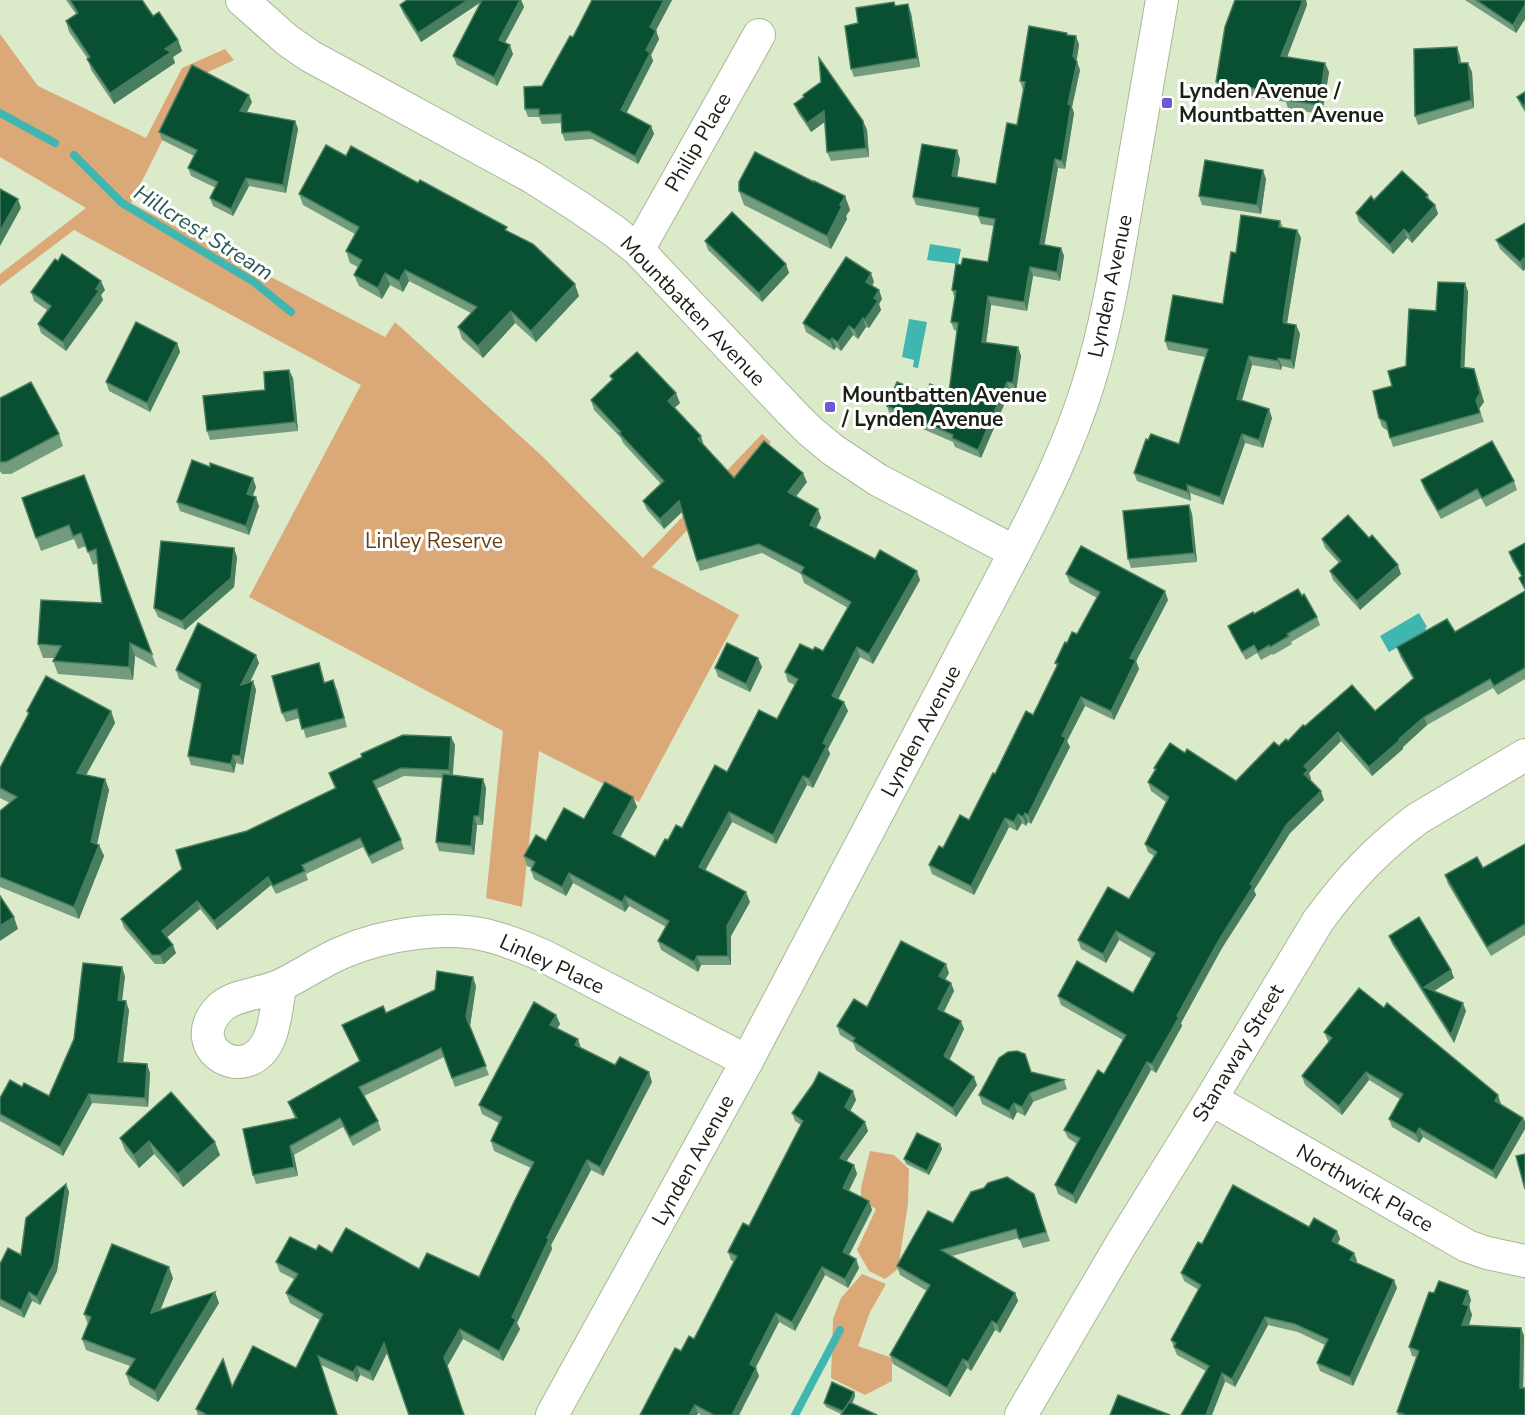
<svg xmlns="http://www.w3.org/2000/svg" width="1525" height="1415" viewBox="0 0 1525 1415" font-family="'Nunito Sans',sans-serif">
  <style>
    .green { fill: #dba877 }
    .water { fill: #40b6b0 }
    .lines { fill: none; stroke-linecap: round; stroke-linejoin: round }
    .stream { stroke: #40b6b0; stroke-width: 8 }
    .street-casing { stroke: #a9b798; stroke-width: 34 }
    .street { stroke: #fff; stroke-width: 32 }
    .wall { fill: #729c7d }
    .shaded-wall { fill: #487e5f }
    .building { fill: #094f31; stroke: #487e5f; stroke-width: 1.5 }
    .poi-dot { fill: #6a5ad3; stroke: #fff; stroke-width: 2 }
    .labels { text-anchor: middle; stroke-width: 6; stroke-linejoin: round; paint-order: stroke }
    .poi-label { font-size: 21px; font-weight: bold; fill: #1a2014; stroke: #fff; text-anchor: start }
    .street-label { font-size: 21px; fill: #1a2014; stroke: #fff }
    .park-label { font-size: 21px; fill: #663e11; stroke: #fff }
    .water-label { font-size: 22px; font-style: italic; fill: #275956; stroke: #fff }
  </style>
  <rect width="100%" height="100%" fill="#dbeac9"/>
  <g class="green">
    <path d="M0 34 38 86 146 138 182 68 225 49 234 60 193 79 131 203 385 337 395 322 542 456 643 558 762 434 771 442 652 567 739 615 639 802 539 751 522 907 486 898 503 731 249 597 361 385 74 230 0 286V274L86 208 0 157Z"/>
    <path d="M870 1151 894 1155 909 1169 908 1204 898 1269 885 1279 869 1271 857 1250 876 1209 861 1201V1188Z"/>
    <path d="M862 1274 886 1284 870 1312 858 1346 892 1358V1381L865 1395 831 1378 833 1319 841 1298Z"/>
  </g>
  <g class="water">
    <path d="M930 244 961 249 958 264 927 260Z"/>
    <path d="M909 319 927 322 918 368 913 367 914 360 902 357Z"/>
    <path d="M1419 613 1427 627 1425 628 1427 631 1389 652 1380 636Z"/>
  </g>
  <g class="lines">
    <g class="stream">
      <path d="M0 113 55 143"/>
      <path d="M74 155 122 203 254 282 291 312"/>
      <path d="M795 1415 840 1330"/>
    </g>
    <defs>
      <g id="street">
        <path d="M242 0 287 40 310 56 532 177 579 207 614 231 638 250 792 413 810 431 833 450 878 480 1015 552"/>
        <path d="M638 250 759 35"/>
        <path d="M280 986C277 1004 276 1023 269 1039 247 1088 183 1049 218 1010 232 994 263 994 281 985 302 975 320 962 341 953 384 934 448 924 493 937 511 942 528 949 544 956L747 1061"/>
        <path d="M1211 1099 1467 1246 1487 1253 1525 1261"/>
        <path d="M552 1415 747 1061 1015 552C1043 498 1070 443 1088 385 1106 327 1116 267 1126 207 1138 138 1150 69 1162 0"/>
        <path d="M1021 1415 1123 1241 1211 1099 1318 921C1348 880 1376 850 1417 819L1525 755"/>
      </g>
    </defs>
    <use href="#street" class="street-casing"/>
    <use href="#street" class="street"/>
  </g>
  <g class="wall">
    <path d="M66 0H142L153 16 178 40 182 51 173 57 175 63 114 104 91 70 88 59 69 32 66 21 76 14Z"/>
    <path d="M407 0H521L524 7 505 43 513 54 497 86 457 65 453 56 481 2 421 42 403 13 400 5Z"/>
    <path d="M592 0H672L656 30 659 39 651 55 653 61 626 113 651 126 654 134 638 164 592 139 565 141 562 133 561 123 542 124 539 117H528L525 109 542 86 573 37Z"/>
    <path d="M1235 0H1306L1307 5 1287 57 1329 72 1322 114 1288 109 1286 102 1220 91 1216 82Z"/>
    <path d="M1465 0H1525V19L1516 33Z"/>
    <path d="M911 13 920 67 854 77 851 69 858 23Z"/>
    <path d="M1068 35 1076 36 1079 45 1076 61 1080 70 1072 107 1074 113 1065 169 1058 168 1044 245 1061 248 1064 256 1060 281 1033 276 1027 311 991 305 986 343 1018 347 1021 356 1016 392 1010 391 981 458 955 447 953 442 890 415 887 406 926 394 949 392 957 331 954 330 951 322 955 299 952 290 961 265 988 262 994 226 981 224 978 216 916 205 913 197 960 159 957 177 996 184 1017 125 1023 90 1020 81Z"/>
    <path d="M1460 56 1461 63 1472 72 1474 108 1418 125 1415 116Z"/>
    <path d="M1525 92V112L1521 106 1517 97Z"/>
    <path d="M252 102 247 112 295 121 298 129 286 193 249 186 233 216 213 206 210 198 216 188 191 176 188 168 194 156 162 140 159 132Z"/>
    <path d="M794 104 863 121 867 130 869 157 831 161 827 152 825 122 811 132 798 113Z"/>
    <path d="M346 156 418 183 508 232 579 296 536 342 515 323 483 358 462 339 458 327 471 313 409 281 403 292 390 285 382 299 359 286 354 275 358 267 350 263 346 251 355 234 303 205 299 194Z"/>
    <path d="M1266 179 1261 214 1202 205 1199 196Z"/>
    <path d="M814 182 845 196 850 210 846 216 847 219 831 249 744 205 739 191Z"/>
    <path d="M1428 195 1430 201 1435 205 1438 214 1412 243 1407 238 1393 254 1359 222 1356 213 1374 200Z"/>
    <path d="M1280 221 1283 227 1297 230 1301 238 1287 324 1296 325 1300 334 1294 369 1282 366 1281 370 1252 365 1242 400 1272 418 1263 448 1245 443 1223 505 1190 493 1191 501 1137 481 1134 473 1179 444 1205 357 1168 350 1165 341 1223 304 1236 253Z"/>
    <path d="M1525 223V269L1523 271 1500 249 1496 240Z"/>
    <path d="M705 241 786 264 789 273 762 302 708 250Z"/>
    <path d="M874 282 872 286 879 290 882 299 879 304 881 310 869 328 866 327 858 339 853 335 841 351 836 347 834 350 806 332 803 323Z"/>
    <path d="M1465 283 1468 292 1464 367 1474 369 1477 378 1484 402 1479 409 1484 422 1393 447 1388 431 1382 427 1379 418 1392 386 1406 366 1436 311Z"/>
    <path d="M105 290 101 295 103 300 66 351 41 333 38 324 47 310 34 301 31 292Z"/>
    <path d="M177 343 180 352 150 412 109 391 106 382Z"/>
    <path d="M610 376 680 403 674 408 704 446 734 478 807 482 796 497 818 509 821 518 816 528 875 559 920 580 873 664 860 657 838 699 848 711 828 749 830 754 813 788 807 785 776 844 732 822 705 870 750 902 731 936V965H701L698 972 661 950 658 941 666 927 629 906 625 912 573 883 566 896 534 879 531 870 532 868 527 866 524 856 546 841 584 819 633 797 637 807 620 837 655 857 668 840 682 828 727 772 777 719 795 685 788 682 785 672 813 650 823 651 848 608 804 583 801 574 762 553 700 571 682 512 664 529 647 510 643 501 661 484 623 443 621 438 594 410 591 400 612 380Z"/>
    <path d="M293 378 298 431 210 440 207 431 265 390Z"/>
    <path d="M0 398 59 434 63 446 11 474H2L0 471Z"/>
    <path d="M84 475 157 668 135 656 133 680 58 674 53 661 54 658H43L38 644 102 603 98 563 93 565 86 546 78 549 74 539 41 551 22 498Z"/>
    <path d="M1421 480 1514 481 1517 490 1486 507 1481 498 1441 519 1424 489Z"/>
    <path d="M256 487 253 496 259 506 249 535 180 511 177 502Z"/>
    <path d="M1189 505 1192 514 1197 562 1131 568 1128 559Z"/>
    <path d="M1322 539 1401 574 1360 610 1333 580 1330 571 1339 563 1325 548Z"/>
    <path d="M1525 543V679L1498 695 1493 688 1427 725 1403 747V749L1372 776 1341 741 1309 773 1311 779 1310 780 1324 800 1290 833 1254 890 1256 895 1222 948 1181 1023 1182 1026 1156 1073 1151 1070 1076 1204 1058 1194 1055 1185 1077 1144 1068 1138 1064 1130 1104 1074 1123 1040 1061 1005 1058 996 1133 993 1152 959 1119 940 1106 963 1081 949 1078 940 1129 899 1154 856 1148 852 1145 844 1166 802 1151 791 1148 782 1155 771 1154 768 1185 753 1236 781 1279 746 1288 741 1305 726 1375 711 1413 679 1400 656 1397 647 1455 632 1525 591 1519 578 1521 576 1512 561 1509 552Z"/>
    <path d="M237 557 234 587 185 630 158 617 154 608Z"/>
    <path d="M1066 574 1168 600 1136 661 1139 669 1114 720 1085 706 1067 741 1070 747 1031 824 1028 822 1026 826 1022 823 1017 831 1009 827 974 895 932 874 929 865 969 820 995 774 1033 715 1057 667 1055 663 1067 643 1077 634 1097 598 1070 583Z"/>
    <path d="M1302 596 1317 617 1320 625 1291 642 1292 644 1273 655 1272 654 1261 660 1257 653 1246 660 1231 634 1228 626 1254 614Z"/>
    <path d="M758 658 762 667 750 692 718 677 715 668Z"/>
    <path d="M259 663 250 682 253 681 256 690 243 765 236 763 234 773 191 765 188 756 200 690 179 679 176 670Z"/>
    <path d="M322 672 325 683 337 689 347 727 306 738 300 718 286 722 282 713Z"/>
    <path d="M27 711H111L115 723 86 775 105 779 109 790 97 844 99 845 104 856 79 919 0 887V811L10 803 0 798V768L28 715Z"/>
    <path d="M451 737 455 745 453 775 483 779 486 788 483 825H477L474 855 439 851 436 842 443 778 404 776 376 789 401 840 404 849 372 864 363 847 306 874 308 880 276 894 271 885 217 930 200 909 167 937 176 953 164 964H155L124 928 121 919 247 831 335 789 329 773Z"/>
    <path d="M1525 844V935L1491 956 1448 884 1445 875 1483 868Z"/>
    <path d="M1389 936 1451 970 1454 978 1434 991 1466 1011 1454 1043 1392 944Z"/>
    <path d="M949 973 945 979 951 983 954 991 944 1012 964 1029 949 1060 977 1085 956 1117 856 1050 853 1043 840 1035 837 1026 867 1007Z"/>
    <path d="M125 976 122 1000 129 1010 123 1063 147 1064 150 1073 148 1107 92 1103 63 1156 0 1121V1098L22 1087 49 1096Z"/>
    <path d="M476 986 470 1026 489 1075 455 1087 444 1057 364 1096 378 1121 381 1130 353 1146 343 1127 294 1155 298 1176 256 1184 253 1175 295 1119 288 1102 359 1061 342 1025 386 1013Z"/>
    <path d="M556 1015 560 1024 557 1028 578 1039 581 1048 615 1065 652 1082 603 1176 591 1170 551 1245 552 1249 517 1323 520 1329 503 1361 463 1339 387 1353 373 1381 360 1375 357 1382 321 1365 338 1415H198L196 1409 232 1387 296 1368 320 1320 290 1303 286 1293 294 1279 280 1272 276 1262 316 1250 419 1269 479 1277 531 1168 494 1151 491 1141 499 1123 482 1114 479 1105Z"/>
    <path d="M1324 1032 1501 1104V1105L1523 1118 1525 1122V1129L1496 1179 1423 1137 1419 1143 1392 1127 1389 1119 1400 1099 1369 1080 1342 1115 1305 1085 1302 1076 1329 1042 1328 1041Z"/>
    <path d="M1031 1072 1064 1080 1067 1089 1033 1102 1025 1116 1017 1112 1013 1120 982 1104 979 1095Z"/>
    <path d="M853 1091 856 1100 850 1111 868 1131 846 1161 854 1165 857 1174 849 1191 869 1201 872 1210 849 1255 856 1259 859 1268 848 1288 825 1275 795 1331 779 1322 755 1367 759 1376 739 1415H701L698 1413 697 1415 681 1351 694 1339 734 1262 731 1260 728 1252 749 1226 801 1125 795 1121 792 1113Z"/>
    <path d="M171 1092 220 1155 183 1187 154 1154 139 1168 125 1151 120 1138Z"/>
    <path d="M940 1144 942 1149 929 1175 906 1164 904 1159Z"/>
    <path d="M66 1184 69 1192 57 1271 40 1305 32 1301 24 1318 0 1306V1264L21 1255Z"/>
    <path d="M1034 1194 1050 1241 1023 1248 1019 1238 952 1256 1015 1293 1018 1301 1000 1333 995 1330 971 1371 967 1368 950 1397 893 1364 890 1355 927 1291 900 1275 897 1266 953 1223Z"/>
    <path d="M1309 1227 1337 1231 1340 1239 1337 1244 1354 1253 1357 1261 1356 1263 1397 1288 1353 1386 1320 1371 1317 1363 1325 1345 1298 1332 1268 1325 1235 1387 1177 1355 1171 1340 1199 1290 1184 1281 1181 1273 1202 1244Z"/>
    <path d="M173 1278 160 1310 219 1303 158 1402 130 1385 126 1374 130 1366 86 1350 82 1339 88 1324 84 1314Z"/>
    <path d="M1434 1293 1471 1300 1469 1306 1472 1315 1469 1325 1521 1328 1524 1336 1523 1388 1525 1415H1398L1397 1412 1416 1357 1412 1356 1409 1347Z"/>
    <path d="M854 1392 855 1396 852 1404 841 1414 826 1407 824 1403Z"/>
  </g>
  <g class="shaded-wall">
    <path d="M468 0H484L421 42 418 33Z"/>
    <path d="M517 0H521L524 7 502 48 499 40Z"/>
    <path d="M664 0H672L653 36 650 27Z"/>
    <path d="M1302 0H1306L1307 5 1284 65 1281 56Z"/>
    <path d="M908 4 911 13 920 67 917 58Z"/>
    <path d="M1525 5V19L1516 33 1513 25Z"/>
    <path d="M656 31 659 39 651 55 653 61 624 118 621 110 646 50Z"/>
    <path d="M1076 36 1079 45 1076 65 1073 56Z"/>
    <path d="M178 40 182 51 173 57 175 63 114 104 110 93 165 49Z"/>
    <path d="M510 45 513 54 497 86 494 77Z"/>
    <path d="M1457 47 1460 56 1462 72 1459 63Z"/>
    <path d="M1077 62 1080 70 1072 107 1074 113 1065 169 1062 161 1068 104Z"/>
    <path d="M1325 63 1329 72 1322 114 1319 105Z"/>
    <path d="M1468 63 1472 72 1474 108 1471 100Z"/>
    <path d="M249 95 252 102 243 119 240 111Z"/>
    <path d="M824 111 827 120 811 132 807 123Z"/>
    <path d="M295 121 298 129 286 193 283 185Z"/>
    <path d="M863 121 867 130 869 157 866 148Z"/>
    <path d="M651 126 654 134 638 164 635 156Z"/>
    <path d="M957 150 960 159 956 184 952 176Z"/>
    <path d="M1055 159 1058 168 1043 253 1040 244Z"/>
    <path d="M1263 170 1266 179 1261 214 1257 205Z"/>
    <path d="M246 178 249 186 233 216 231 209Z"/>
    <path d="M845 196 850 210 846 216 847 219 831 249 827 236Z"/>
    <path d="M18 199 21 208 0 246V231Z"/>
    <path d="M1435 205 1438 214 1412 243 1409 234Z"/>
    <path d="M1404 229 1407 238 1393 254 1390 245Z"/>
    <path d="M1297 230 1301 238 1286 329 1283 321Z"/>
    <path d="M1061 248 1064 256 1060 281 1057 272Z"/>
    <path d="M1525 257V269L1523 271 1520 262Z"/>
    <path d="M786 264 789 273 762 302 759 293Z"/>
    <path d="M1030 267 1033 276 1027 311 1024 302Z"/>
    <path d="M405 270 409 281 403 292 399 281Z"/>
    <path d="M385 273 390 285 382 299 378 288Z"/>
    <path d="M871 273 874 282 869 290 866 282Z"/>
    <path d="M101 281 105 290 101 295 103 300 66 351 63 342Z"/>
    <path d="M1465 283 1468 292 1464 376 1461 367Z"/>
    <path d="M575 284 579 296 536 342 531 331Z"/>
    <path d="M879 290 882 299 879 304 881 310 869 328 865 320 874 298Z"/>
    <path d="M988 296 991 305 985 351 982 342Z"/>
    <path d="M511 311 515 323 483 358 478 346Z"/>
    <path d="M863 318 866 327 858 339 855 330Z"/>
    <path d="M1296 325 1300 334 1294 369 1291 360Z"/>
    <path d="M849 326 853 335 841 351 838 342Z"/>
    <path d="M832 338 836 347 834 350 830 341Z"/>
    <path d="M177 343 180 352 150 412 147 403Z"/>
    <path d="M1018 347 1021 356 1016 392 1013 383Z"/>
    <path d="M1249 356 1252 365 1240 407 1237 399Z"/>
    <path d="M1278 358 1282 366 1281 370 1278 361Z"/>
    <path d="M1474 369 1484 402 1479 409 1484 422 1476 400Z"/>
    <path d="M289 370 293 378 298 431 295 422Z"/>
    <path d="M1007 382 1010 391 981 458 978 450Z"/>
    <path d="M676 393 680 403 671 411 668 401Z"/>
    <path d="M1269 409 1272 418 1263 448 1259 440Z"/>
    <path d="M1242 434 1245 443 1223 505 1220 497Z"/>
    <path d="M701 436 704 446 698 439Z"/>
    <path d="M803 473 807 482 791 502 788 492Z"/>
    <path d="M253 478 256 487 250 503 247 494Z"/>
    <path d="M1187 485 1190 493 1191 501 1188 492Z"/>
    <path d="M256 497 259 506 249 535 246 526Z"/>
    <path d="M679 501 683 511 664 529 660 519Z"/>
    <path d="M1189 505 1192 514 1197 562 1194 553Z"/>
    <path d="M818 509 821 518 813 534 810 525Z"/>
    <path d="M234 548 237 557 234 587 185 630 182 621Z"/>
    <path d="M1398 565 1401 574 1360 610 1357 601Z"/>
    <path d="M917 571 920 580 873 664 869 654Z"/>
    <path d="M1165 591 1168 600 1136 661 1139 669 1114 720 1111 711 1130 658Z"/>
    <path d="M130 643 135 656 133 680 129 667Z"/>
    <path d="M857 647 860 657 835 705 832 696Z"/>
    <path d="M256 655 259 663 244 694 241 685Z"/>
    <path d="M758 658 762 667 750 692 746 684Z"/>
    <path d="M253 681 256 690 243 765 240 756Z"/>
    <path d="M1081 697 1085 706 1067 741 1070 747 1031 824 1028 815 1062 736Z"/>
    <path d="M844 702 848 711 828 749 830 754 813 788 809 779 823 743Z"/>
    <path d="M111 711 115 723 81 784 77 773Z"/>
    <path d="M1424 717 1427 725 1403 747V749L1372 776 1369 767 1399 739Z"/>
    <path d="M1338 732 1341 741 1309 773 1311 779 1307 782 1304 774V766Z"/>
    <path d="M451 737 455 745 452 779 449 770Z"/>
    <path d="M233 755 236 763 234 773 231 764Z"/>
    <path d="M803 776 807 785 776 844 773 835Z"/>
    <path d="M105 779 109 790 95 853 91 842Z"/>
    <path d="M483 779 486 788 483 825 479 816Z"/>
    <path d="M1321 791 1324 800 1290 833 1254 890 1256 895 1222 948 1181 1023 1182 1026 1156 1073 1152 1064 1177 1016 1250 884 1287 824Z"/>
    <path d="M633 797 637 807 617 843 613 833Z"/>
    <path d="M729 812 732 822 702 876 699 867Z"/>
    <path d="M1025 813 1028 822 1026 826 1023 817Z"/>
    <path d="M1018 814 1022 823 1017 831 1014 822Z"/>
    <path d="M474 816 477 825 474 855 471 846Z"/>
    <path d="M1005 818 1009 827 974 895 971 886Z"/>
    <path d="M99 845 104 856 79 919 74 907Z"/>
    <path d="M569 873 573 883 566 896 562 887Z"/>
    <path d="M268 877 271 885 217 930 214 921Z"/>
    <path d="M746 892 750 902 731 936V965L728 956 727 926Z"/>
    <path d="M625 896 629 906 625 912 622 902Z"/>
    <path d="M197 901 200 909 165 939 162 931Z"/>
    <path d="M14 917 18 929 0 941V926Z"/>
    <path d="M1116 931 1119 940 1106 963 1103 954Z"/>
    <path d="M173 945 176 953 164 964 160 955Z"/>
    <path d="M697 956 701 965 698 972 694 962Z"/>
    <path d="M946 964 949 973 942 985 939 976Z"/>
    <path d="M122 967 125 976 121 1009 118 1000Z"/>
    <path d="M1451 970 1454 978 1428 995 1424 987Z"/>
    <path d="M473 977 476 986 470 1026 466 1017Z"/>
    <path d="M951 983 954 991 941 1017 938 1009Z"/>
    <path d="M126 1001 129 1010 122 1071 118 1062Z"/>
    <path d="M1463 1003 1466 1011 1454 1043 1451 1035Z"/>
    <path d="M556 1015 560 1024 554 1034 550 1025Z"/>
    <path d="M961 1021 964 1029 947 1065 944 1056Z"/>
    <path d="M578 1039 581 1049 575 1045Z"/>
    <path d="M1147 1062 1151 1070 1076 1204 1073 1195Z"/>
    <path d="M147 1064 150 1073 148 1107 145 1098Z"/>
    <path d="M649 1072 652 1082 603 1176 600 1167Z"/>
    <path d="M1366 1072 1369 1080 1342 1115 1339 1106Z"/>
    <path d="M974 1077 977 1085 956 1117 953 1108Z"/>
    <path d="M853 1091 856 1100 848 1115 845 1107Z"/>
    <path d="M1030 1093 1033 1102 1025 1116 1022 1107Z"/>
    <path d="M89 1094 92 1103 63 1156 60 1147Z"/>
    <path d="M1498 1095 1501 1104 1498 1110 1495 1101Z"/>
    <path d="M1014 1103 1017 1112 1013 1120 1009 1111Z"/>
    <path d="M1523 1118 1525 1122V1129L1496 1179 1493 1171Z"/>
    <path d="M865 1122 868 1131 843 1166 840 1158Z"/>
    <path d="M1419 1128 1423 1137 1419 1143 1416 1134Z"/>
    <path d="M149 1141 154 1154 139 1168 134 1155Z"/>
    <path d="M215 1142 220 1155 183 1187 178 1174Z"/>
    <path d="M940 1144 942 1149 929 1175 927 1171Z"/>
    <path d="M290 1146 294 1155 298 1176 294 1167Z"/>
    <path d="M587 1160 591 1170 551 1245 552 1249 517 1323 520 1329 503 1361 499 1351 512 1317 547 1238Z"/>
    <path d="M854 1165 857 1174 846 1196 843 1188Z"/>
    <path d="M66 1184 69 1192 57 1271 40 1305 37 1297Z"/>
    <path d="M869 1201 872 1210 846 1261 843 1252Z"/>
    <path d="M1337 1231 1340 1239 1335 1249 1332 1241Z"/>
    <path d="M1354 1253 1357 1261 1353 1268 1350 1260Z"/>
    <path d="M856 1259 859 1268 848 1288 845 1279Z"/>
    <path d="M169 1267 173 1278 155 1324 151 1313Z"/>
    <path d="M822 1267 825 1275 795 1331 792 1322Z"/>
    <path d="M1394 1280 1397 1288 1353 1386 1350 1377Z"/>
    <path d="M1468 1291 1471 1300 1467 1312 1463 1304Z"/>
    <path d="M29 1292 32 1301 24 1318 21 1310Z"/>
    <path d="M215 1292 219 1303 158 1402 155 1391Z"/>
    <path d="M1015 1293 1018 1301 1000 1333 997 1324Z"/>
    <path d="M1469 1306 1472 1315 1466 1334 1462 1325Z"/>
    <path d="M776 1313 779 1322 753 1373 750 1364Z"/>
    <path d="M1265 1317 1268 1325 1235 1387 1232 1379Z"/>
    <path d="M992 1321 995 1330 971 1371 968 1362Z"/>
    <path d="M1521 1328 1524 1336 1523 1397 1520 1388Z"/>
    <path d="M460 1329 463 1339 447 1367 444 1357Z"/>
    <path d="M384 1343 387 1353 373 1381 370 1372Z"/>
    <path d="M963 1359 967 1368 950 1397 947 1388Z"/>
    <path d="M357 1366 360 1375 357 1382 353 1372Z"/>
    <path d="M756 1368 759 1376 739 1415H732Z"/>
    <path d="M1222 1373 1225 1382 1212 1415H1206Z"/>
    <path d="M854 1392 855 1396 847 1415 845 1412Z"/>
    <path d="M695 1405 698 1413 697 1415H689Z"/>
  </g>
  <g class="building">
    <path d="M70 0H142L153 16 159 12 178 40 165 49 171 52 110 93 87 59 90 57 66 21 78 13Z"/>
    <path d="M407 0H468L418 33 400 5Z"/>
    <path d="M482 0H520L499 40 510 45 494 77 453 56Z"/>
    <path d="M592 0H664L650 27 656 31 646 50 650 53 621 110 651 126 635 156 589 131 562 133 561 114 539 115V109H525L524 87 542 86 570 36 573 37Z"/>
    <path d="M1235 0H1303L1281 56 1325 63 1319 105 1285 100 1286 94 1216 82 1225 27Z"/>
    <path d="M1476 0H1525V5L1513 25Z"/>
    <path d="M894 2 895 6 908 4 917 58 851 69 845 26 858 23 856 8Z"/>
    <path d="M1029 26 1067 33V35L1076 36 1073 56 1077 62 1068 104 1071 105 1062 161 1055 159 1040 244 1061 248 1057 272 1030 267 1024 302 988 296 982 342 1018 347 1013 383 1007 382 978 450 952 438 953 435 887 406 897 382 926 394 930 384 949 392 958 323 951 322 956 291 952 290 956 264 961 265 963 258 988 262 995 219 978 216 979 208 913 197 922 144 957 150 952 176 996 184 1007 123 1017 125 1025 82 1020 81Z"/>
    <path d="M1457 47 1459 63H1468L1471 100 1415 116 1414 49Z"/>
    <path d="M819 58 863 121 866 148 827 152 824 111 807 123 794 104 804 97 803 95 821 82Z"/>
    <path d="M192 65 249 95 240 111 295 121 283 185 246 178 231 209 210 198 218 182 188 168 197 150 159 132Z"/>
    <path d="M1525 92V108L1517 97Z"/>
    <path d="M326 145 346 156 351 146 418 183 420 180 507 227 505 230 533 244 575 284 531 331 511 311 478 346 458 327 477 307 405 270 399 281 385 273 378 288 354 275 362 260 346 251 359 227 299 194Z"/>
    <path d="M755 152 814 182V181L845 196 840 205 842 206 827 236 739 191V182Z"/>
    <path d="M1205 160 1263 170 1257 205 1199 196Z"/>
    <path d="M1402 171 1428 195 1426 197 1435 205 1409 234 1404 229 1390 245 1356 213 1371 196 1374 200Z"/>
    <path d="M0 189 18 199 0 231Z"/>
    <path d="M732 212 786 264 759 293 705 241Z"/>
    <path d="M1241 215 1280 221 1279 227 1297 230 1283 321 1284 323 1296 325 1291 360 1278 358V361L1249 356 1237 399 1269 409 1259 440 1242 434 1220 497 1187 485 1188 492 1134 473 1146 439 1148 440 1151 434 1179 444 1208 349 1165 341 1173 295 1223 304 1231 252 1236 253Z"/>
    <path d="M1525 223V257L1520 262 1496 240Z"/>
    <path d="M62 254 101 281 96 289 99 291 63 342 38 324 51 306 31 292 55 259 58 261Z"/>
    <path d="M846 257 871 273 866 282 879 290 874 298 878 301 865 320 863 318 855 330 849 326 838 342 832 338 830 341 803 323Z"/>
    <path d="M1438 282 1465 283 1461 367 1474 369 1480 393 1476 400 1480 413 1390 438 1386 422 1379 418 1373 391 1392 386 1388 371 1406 366 1409 309 1436 311Z"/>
    <path d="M136 322 177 343 147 403 106 382Z"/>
    <path d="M637 352 676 393 668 401 701 436 698 439 734 478 764 441 803 473 788 492 818 509 810 525 875 559 880 550 917 571 869 654 857 647 832 696 844 702 823 743 827 745 809 779 803 776 773 835 729 812 699 867 746 892 727 926 728 956H697L694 962 658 941 669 921 625 896 622 902 569 873 562 887 531 870 535 862 524 856 536 835 546 841 564 808 584 819 605 782 633 797 613 833 655 857 665 839 668 840 676 825 682 828 715 765 727 772 759 710 777 719 798 679 785 672 800 644 813 650 815 647 823 651 851 602 801 573 804 567 759 544 697 561 679 501 660 519 643 501 664 481 619 433 621 432 591 400 613 379 610 376Z"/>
    <path d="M289 370 295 422 207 431 203 396 265 390 264 372Z"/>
    <path d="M31 382 59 434 6 462H0V398Z"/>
    <path d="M1492 441 1514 481 1482 498 1477 489 1438 511 1421 480Z"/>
    <path d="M192 460 210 467V463L253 478 247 494 256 497 246 526 177 502Z"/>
    <path d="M84 475 152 654 130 643 129 667 53 661 61 646 38 644 41 600 102 603 96 549 88 552 81 533 73 536 69 525 36 538 22 498Z"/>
    <path d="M1189 505 1194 553 1128 559 1123 511Z"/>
    <path d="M1348 515 1369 538 1372 535 1398 565 1357 601 1330 571 1341 561 1322 539Z"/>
    <path d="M161 541 234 548 231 578 182 621 154 608Z"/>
    <path d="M1525 543V589L1519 578 1522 576 1509 552Z"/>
    <path d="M1081 546 1165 591 1130 658 1136 660 1111 711 1081 697 1062 736 1066 738 1028 815 1025 813 1023 817 1018 814 1014 822 1005 818 971 886 929 865 939 846 943 848 960 815 969 820 993 773 995 774 1026 711 1033 715 1058 664 1055 663 1065 642 1067 643 1072 632 1077 634 1100 592 1066 574Z"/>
    <path d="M1298 589 1302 596 1304 594 1317 617 1287 634 1289 636 1270 647 1269 645 1258 652 1254 645 1242 652 1228 626 1253 612 1254 614Z"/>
    <path d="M1525 591V668L1494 686 1490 679 1424 717 1399 739 1400 740 1369 767 1338 732 1304 766 1308 770 1304 774 1321 791 1287 824 1250 884 1253 886 1219 940 1177 1016 1179 1017 1152 1064 1147 1062 1073 1195 1055 1185 1080 1138 1064 1130 1098 1070 1104 1074 1126 1035 1058 996 1077 961 1133 993 1155 953 1116 931 1103 954 1078 940 1108 887 1129 899 1157 852 1145 844 1169 797 1148 782 1156 769 1154 768 1170 743 1185 753 1187 749 1236 781 1274 742 1279 746 1286 739 1288 741 1303 725 1305 726 1352 685 1375 711 1414 678 1397 647 1447 619 1455 632Z"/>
    <path d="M198 623 256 655 241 685 253 681 240 756 233 755 231 764 188 756 201 684 176 670Z"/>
    <path d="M727 643 758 658 746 684 715 668Z"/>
    <path d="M319 663 324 683 333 680 344 718 302 729 297 709 282 713 272 676Z"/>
    <path d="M46 676 111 711 77 773 105 779 91 842 99 845 74 907 0 877V811L17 797 0 788V768L29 713 27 711Z"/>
    <path d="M403 735 451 737 449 770 401 768 373 781 401 840 369 856 360 838 302 865 305 871 273 886 268 877 214 921 197 901 162 931 173 945 160 955H152L121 919 182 869 176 850 247 831 336 788 329 773 362 757 361 754Z"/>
    <path d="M443 774 483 779 479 816H474L471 846 436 842Z"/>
    <path d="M1525 844V924L1487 947 1445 875 1477 857 1483 868Z"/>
    <path d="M0 896 14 917 0 926Z"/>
    <path d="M1419 917 1451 970 1424 987 1463 1003 1451 1035 1389 936Z"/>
    <path d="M901 941 946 964 939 976 951 983 938 1009 961 1021 944 1056 974 1077 953 1108 853 1041 855 1038 837 1026 854 999 867 1007Z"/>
    <path d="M83 963 122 967 118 1000 126 1001 118 1062 147 1064 145 1098 89 1094 60 1147 0 1114V1098L10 1080 22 1087 24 1083 49 1096 74 1039Z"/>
    <path d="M437 971 473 977 466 1017 486 1066 452 1078 441 1048 359 1087 378 1121 350 1137 340 1118 290 1146 294 1167 253 1175 243 1129 297 1118 288 1102 360 1061 342 1025 383 1006 386 1013 435 990Z"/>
    <path d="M1359 988 1384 1008 1387 1003 1498 1095 1495 1101 1523 1118 1493 1171 1419 1128 1416 1134 1389 1119 1403 1094 1366 1072 1339 1106 1302 1076 1332 1038 1324 1032Z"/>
    <path d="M534 1002 556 1015 550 1025 578 1039 575 1045 615 1065 620 1057 649 1072 600 1167 587 1160 547 1238 549 1239 512 1317 516 1320 499 1351 460 1329 444 1357 464 1415H409L384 1343 370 1372 357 1366 353 1372 318 1356 337 1415H207L196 1409 223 1359 232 1387 253 1346 296 1368 323 1314 286 1293 298 1274 276 1262 290 1237 316 1250 319 1245 332 1253 346 1228 419 1269 427 1253 479 1277 515 1200 534 1162 491 1141 502 1117 479 1105Z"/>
    <path d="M1017 1051 1025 1054 1031 1072 1064 1080 1030 1093 1022 1107 1014 1103 1009 1111 979 1095 999 1058 1008 1052Z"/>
    <path d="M819 1072 853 1091 845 1107 865 1122 840 1158 854 1165 843 1188 869 1201 843 1252 856 1259 845 1279 822 1267 792 1322 776 1313 750 1364 756 1368 732 1415H714L695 1405 689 1415H640L675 1348 681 1351 689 1336 694 1339 737 1256 728 1252 743 1223 749 1226 803 1121 792 1113 813 1084Z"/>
    <path d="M171 1092 215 1142 178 1174 149 1141 134 1155 120 1138Z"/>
    <path d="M917 1133 940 1144 927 1171 904 1159Z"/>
    <path d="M1525 1154V1189L1516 1156Z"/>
    <path d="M1007 1177 1034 1194 1046 1232 1019 1239 1016 1229 941 1250 1015 1293 997 1324 992 1321 968 1362 963 1359 947 1388 890 1355 930 1285 897 1266 928 1211 953 1223 971 1192 984 1188 988 1183Z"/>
    <path d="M66 1184 54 1263 37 1297 29 1292 21 1310 0 1299V1264L8 1248 21 1255 26 1218Z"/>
    <path d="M1233 1185 1309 1227 1314 1218 1337 1231 1332 1241 1354 1253 1350 1260 1394 1280 1350 1377 1317 1363 1328 1339 1295 1324 1265 1317 1232 1379 1222 1373 1206 1415H1181L1209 1366 1174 1347 1176 1343 1171 1340 1201 1285 1181 1273 1198 1242 1202 1244Z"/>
    <path d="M112 1244 169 1267 151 1313 215 1292 155 1391 126 1374 135 1359 82 1339 91 1317 84 1314Z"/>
    <path d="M1439 1281 1468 1291 1463 1304 1469 1306 1462 1325 1521 1328 1520 1388H1525V1415H1406L1397 1412 1419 1351 1409 1347 1429 1292 1434 1293Z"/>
    <path d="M832 1382 854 1392 849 1402 843 1411 824 1403Z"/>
    <path d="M1118 1395 1170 1415H1110Z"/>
    <path d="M849 1402 877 1415H841Z"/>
  </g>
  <g class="poi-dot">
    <rect x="1161" y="97" width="12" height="12" rx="3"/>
    <rect x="824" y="401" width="12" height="12" rx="3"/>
  </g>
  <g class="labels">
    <g class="poi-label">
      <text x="1179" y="98">Lynden Avenue /<tspan x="1179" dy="24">Mountbatten Avenue</tspan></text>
      <text x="842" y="402">Mountbatten Avenue<tspan x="842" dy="24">/ Lynden Avenue</tspan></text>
    </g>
    <g class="street-label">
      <text transform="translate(698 142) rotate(-60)" y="7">Philip Place</text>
      <text transform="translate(1110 286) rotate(-78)" y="7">Lynden Avenue</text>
      <text transform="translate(693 311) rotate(46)" y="7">Mountbatten Avenue</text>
      <text transform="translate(921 731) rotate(-62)" y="7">Lynden Avenue</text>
      <text transform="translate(552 964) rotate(25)" y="7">Linley Place</text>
      <text transform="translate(1238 1053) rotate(-59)" y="7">Stanaway Street</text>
      <text transform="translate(693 1160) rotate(-61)" y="7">Lynden Avenue</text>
      <text transform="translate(1365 1188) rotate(30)" y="7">Northwick Place</text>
    </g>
    <g class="park-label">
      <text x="434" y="548">Linley Reserve</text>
    </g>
    <g class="water-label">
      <text transform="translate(204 232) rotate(32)" y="8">Hillcrest Stream</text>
    </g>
  </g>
</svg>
